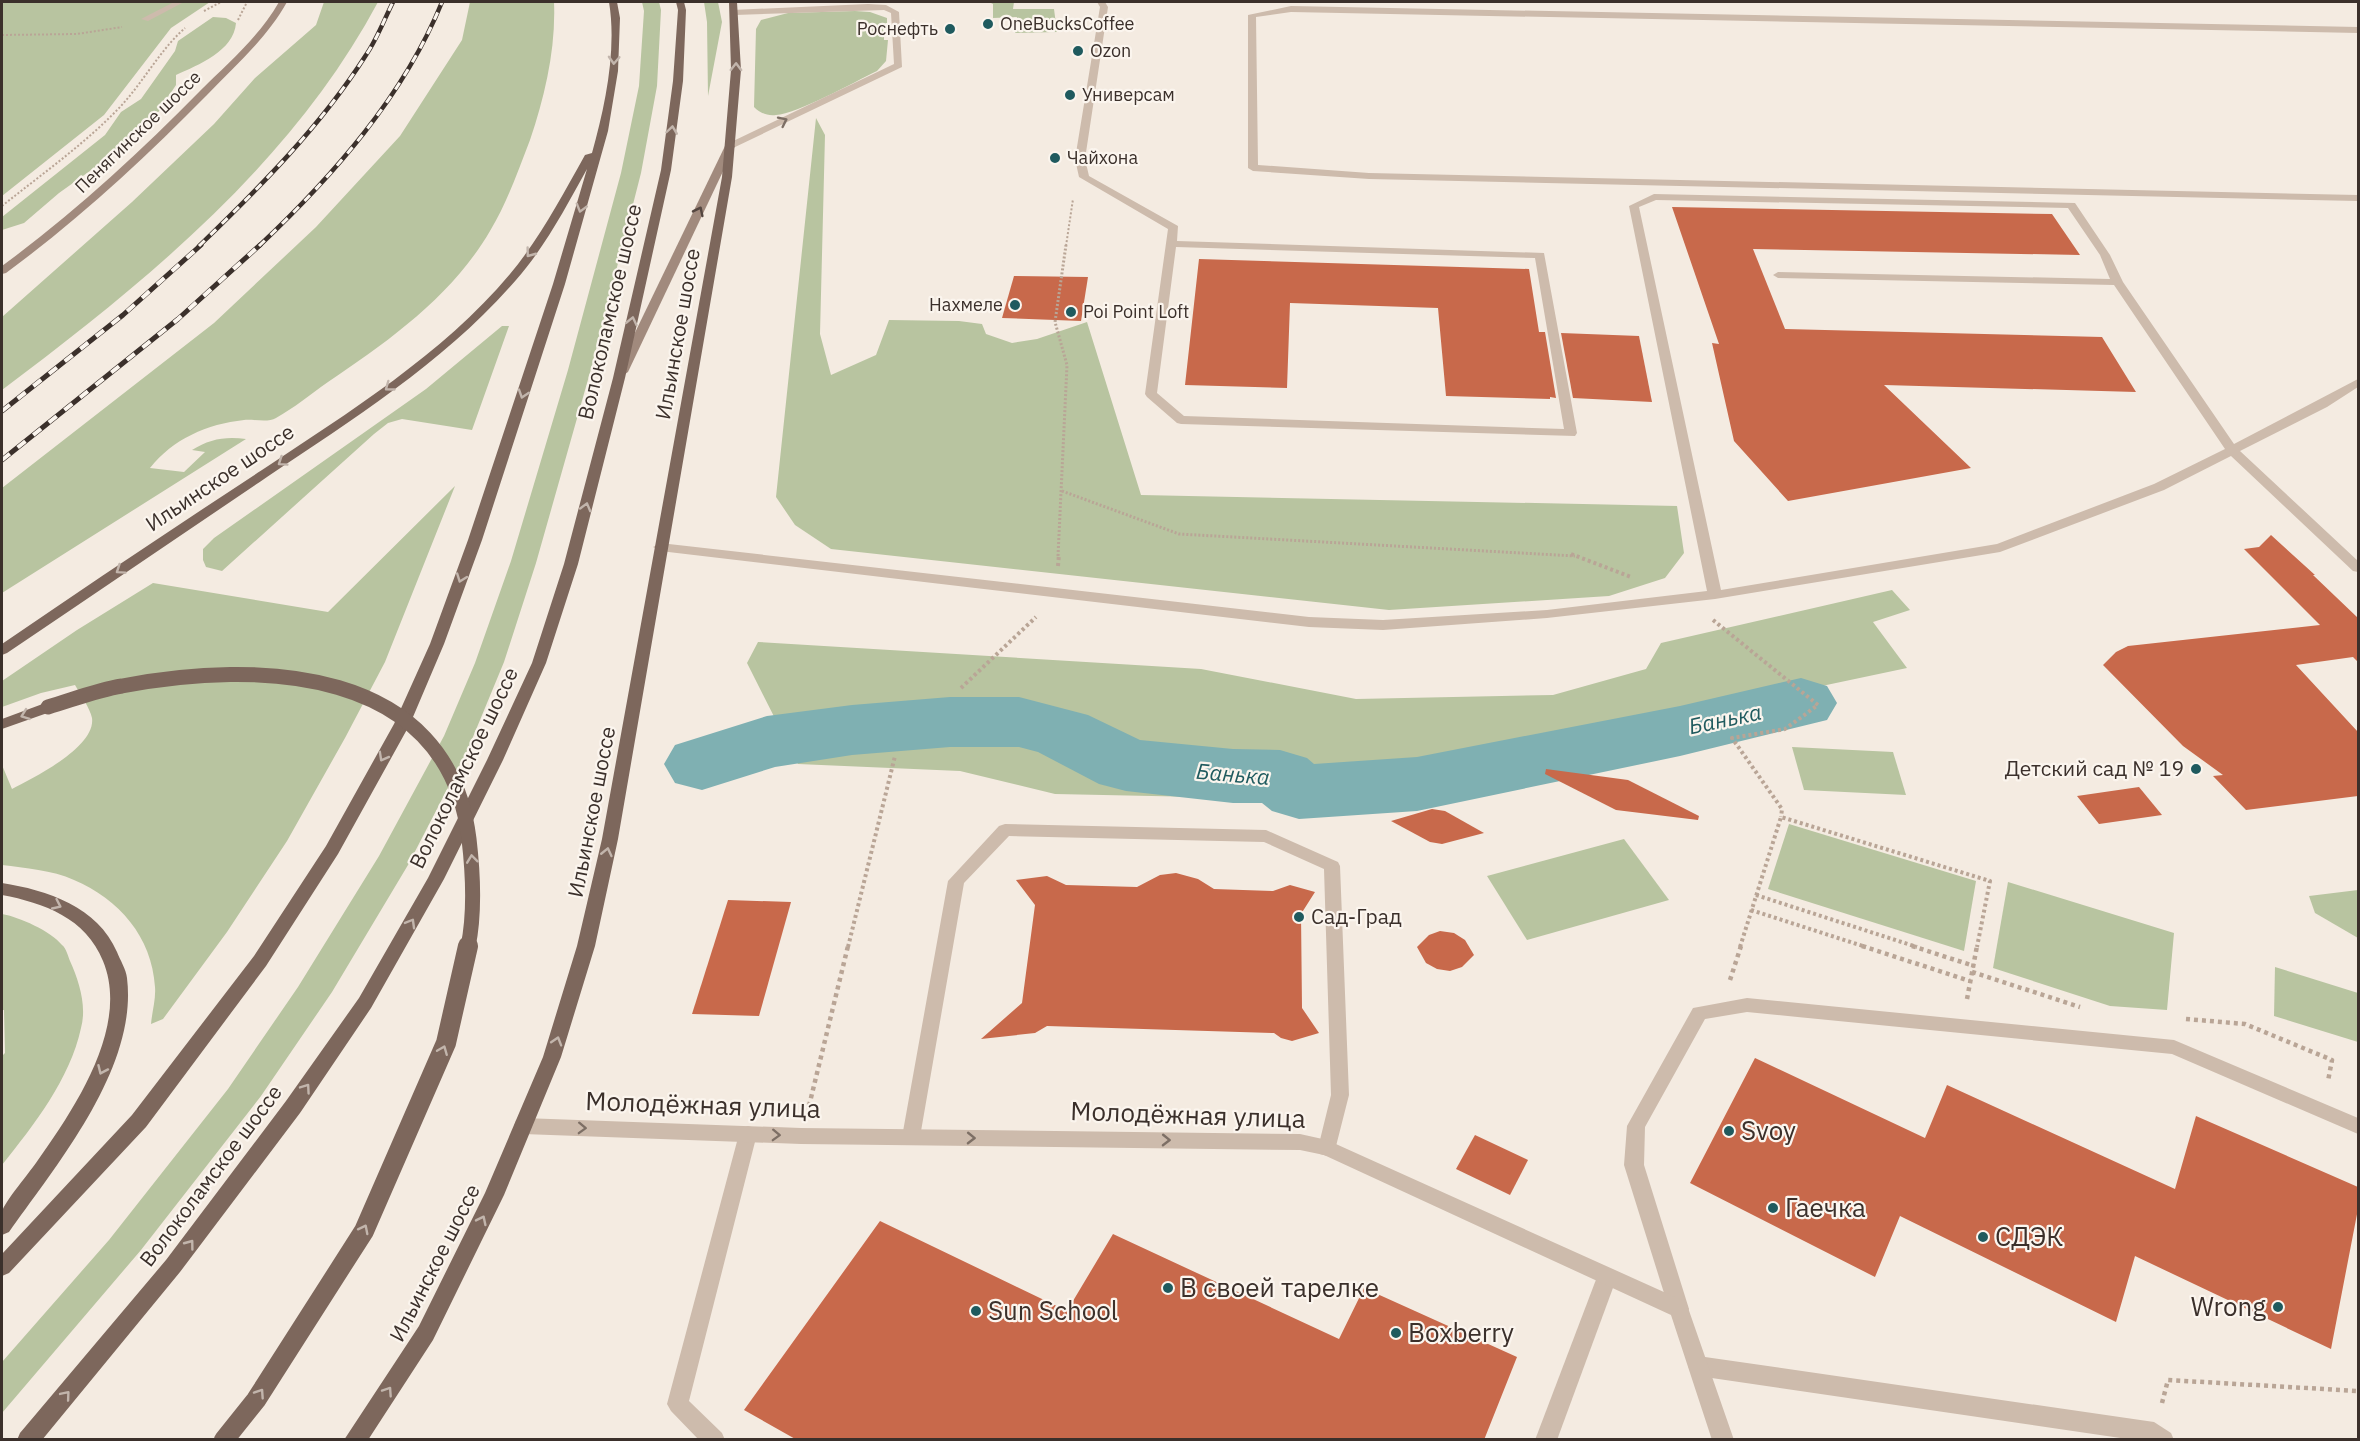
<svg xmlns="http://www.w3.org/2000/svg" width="2360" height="1441" viewBox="0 0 2360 1441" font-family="'IBM Plex Sans',sans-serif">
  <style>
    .green { fill: #b8c4a0 }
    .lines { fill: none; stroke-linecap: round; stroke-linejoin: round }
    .river { fill: #7fb0b2; fill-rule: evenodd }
    .building { fill: #c8694b }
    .path-far3 { stroke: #b9a596; stroke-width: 2; stroke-dasharray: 2 2; stroke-linecap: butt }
    .path-far2 { stroke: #b9a596; stroke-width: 3; stroke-dasharray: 2 2; stroke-linecap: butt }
    .path-far1 { stroke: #b9a596; stroke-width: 4; stroke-dasharray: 3 3; stroke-linecap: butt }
    .path { stroke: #b9a596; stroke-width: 4.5; stroke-dasharray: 4 4; stroke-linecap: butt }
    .service { fill: #cdbbac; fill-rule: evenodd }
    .minor { fill: #cdbbac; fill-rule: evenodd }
    .secondary { fill: #a18a7d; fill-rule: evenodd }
    .primary { fill: #7d675c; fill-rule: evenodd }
    .rail-far1-casing { stroke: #3b302b; stroke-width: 4.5 }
    .rail-casing { stroke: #3b302b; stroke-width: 5 }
    .rail-far1 { stroke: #fbf5ee; stroke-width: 3; stroke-dasharray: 8; stroke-linecap: butt }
    .rail { stroke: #fbf5ee; stroke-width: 4; stroke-dasharray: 10; stroke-linecap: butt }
    .primary-bridge-far1 { stroke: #7d675c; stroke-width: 15 }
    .primary-bridge { stroke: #7d675c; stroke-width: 20 }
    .oneway { stroke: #c2b5ac }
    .oneway2 { stroke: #7d6f65 }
    .oneway3 { stroke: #544640 }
    .poi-dot { fill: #1f5a5e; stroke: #fbf5ee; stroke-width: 2 }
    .labels { text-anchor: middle; stroke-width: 4.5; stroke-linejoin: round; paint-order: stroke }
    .far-poi-label { font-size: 18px; fill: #3b302b; stroke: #fbf5ee; text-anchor: start }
    .far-street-label { font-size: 18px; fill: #3b302b; stroke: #fbf5ee }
    .street-label { font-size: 21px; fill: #3b302b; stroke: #fbf5ee }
    .poi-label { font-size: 21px; fill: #3b302b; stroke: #fbf5ee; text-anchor: end }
    .water-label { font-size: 22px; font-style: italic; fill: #1f5a5e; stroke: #fbf5ee }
    .near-street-label { font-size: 26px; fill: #3b302b; stroke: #fbf5ee }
    .near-poi-label { font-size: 26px; fill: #3b302b; stroke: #fbf5ee; text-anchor: start }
  </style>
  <rect width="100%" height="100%" fill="#f4ebe1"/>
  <g class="green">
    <path d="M2 2H210L171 28 104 115 2 196Z"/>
    <path d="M324 2H378C292 163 146 282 2 390V317L132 202 214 124 255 78 316 25Z"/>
    <path d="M470 2H554C556 48 545 96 530 140 518 171 507 203 490 231 452 296 389 341 328 382 311 394 294 408 276 418 268 423 254 419 244 420 207 424 173 439 150 468L184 472 205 452 192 450C209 439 226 436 246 439L2 593V488L214 323 316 227 400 136 462 40Z"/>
    <path d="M642 2H659L661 10 657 86 641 173 591 369 536 563 504 662 468 749 408 865 332 992 261 1096 141 1250 2 1413V1362L109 1240 228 1089 298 987 379 856 444 736 475 663 511 561 568 370 621 173 639 86 644 11Z"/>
    <path d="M704 2H718L722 22 708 96 707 22Z"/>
    <path d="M989 2H1014L1013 9H1054L1057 32 1015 33 1017 17 993 18V4Z"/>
    <path d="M855 11 870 12 887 18V23L884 24V40H888L886 61 877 71C854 82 797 114 776 115 767 116 760 113 754 107L756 29 761 20 788 13Z"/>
    <path d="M213 17 226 18 236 23C234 51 198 65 176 75V85L168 97 169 102 108 158 59 193 24 223 2 230V217L105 135 121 112 141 99 175 51 178 41Z"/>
    <path d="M816 118 825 135 820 334 831 375 876 355 889 320 959 321 982 324 986 334 1012 343 1037 339 1087 322 1141 495 1677 506 1684 553 1665 578 1609 596 1389 610 831 549 795 525 776 497Z"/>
    <path d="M502 326H509L472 430 402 419 388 423 374 434 222 571 206 567 203 560V549L214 538 426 389Z"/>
    <path d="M455 486 385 662 345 738 287 841 227 932 163 1019 151 1024C152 1012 156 999 155 987 152 937 119 899 74 880 52 870 25 868 2 865V765L12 789C33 778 96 747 92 718 90 708 80 694 75 685L41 693 2 707V681L77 630 153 583 328 612Z"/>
    <path d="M1892 590 1910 610 1873 622 1907 668 1542 745 1473 793 1298 799 1055 794 960 771 798 764 747 663 758 642 1201 669 1356 699 1553 695 1646 669 1661 643Z"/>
    <path d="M1792 747 1893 752 1906 795 1804 790Z"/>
    <path d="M1789 824 1976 881 1964 951 1768 889Z"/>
    <path d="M1624 839 1669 900 1527 940 1487 876Z"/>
    <path d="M2008 882 2174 933 2167 1010 2110 1006 1993 968Z"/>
    <path d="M2358 890V938L2315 913 2309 896Z"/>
    <path d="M2 914C19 917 51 931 62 945 66 948 68 956 70 961 79 981 87 1006 81 1028 70 1079 34 1125 2 1165V1056L5 1053 4 1010H2Z"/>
    <path d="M2275 967 2358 993V1042L2274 1016Z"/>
  </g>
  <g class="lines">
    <path class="river" d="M1801 678 1827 686 1837 703 1827 720 1680 756 1417 811 1299 819 1272 811 1262 803H1233L1126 791 1099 784 1038 752 1019 747H950L852 755 775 767 702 790 675 783 664 764 675 745 767 716 852 705 950 697H1019L1088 715 1140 740 1233 749 1280 750 1307 758 1314 764 1417 757 1680 706Z"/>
  </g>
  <g class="building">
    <path d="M1672 207 2052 214 2080 255 1753 249 1785 329 2102 337 2136 392 1884 385 1971 468 1788 501 1734 441 1712 343 1719 344Z"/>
    <path d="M1199 259 1529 269 1539 332H1545L1556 398 1550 397V399L1446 396 1438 308 1290 303 1287 388 1185 385Z"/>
    <path d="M1014 276 1088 277 1081 321 1002 318Z"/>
    <path d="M1561 333 1639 336 1652 402 1573 398Z"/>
    <path d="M2271 535 2315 575H2313L2358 618V662L2353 657 2296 665 2358 732V796L2246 810 2213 776 2223 775 2183 746 2103 665 2116 652 2128 646 2320 625 2244 549 2259 547Z"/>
    <path d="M1546 769 1628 780 1699 816 1698 820 1616 810 1545 774Z"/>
    <path d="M2139 787 2162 815 2099 824 2077 796Z"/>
    <path d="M1432 809 1445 811 1484 833 1442 844 1430 842 1391 821Z"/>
    <path d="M1176 873 1198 879 1214 889 1273 891 1290 885 1315 892 1301 914 1302 1008 1319 1033 1292 1041 1281 1038 1274 1033 1047 1026 1035 1033 981 1039 1022 1003 1035 905 1016 880 1047 876 1066 885 1137 887 1160 875Z"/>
    <path d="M728 900 791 902 759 1016 692 1014Z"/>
    <path d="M1440 931 1454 933 1465 940 1474 955 1462 967 1450 971 1437 969 1426 963 1417 947 1429 935Z"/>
    <path d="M1755 1058 1925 1138 1947 1085 2175 1189 2196 1116 2358 1187V1209L2331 1349 2135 1256 2116 1322 1900 1216 1875 1277 1690 1183Z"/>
    <path d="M1475 1135 1528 1160 1510 1195 1456 1169Z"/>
    <path d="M880 1221 1067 1311 1113 1234 1339 1339 1364 1288 1517 1357 1484 1440H797L744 1410Z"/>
  </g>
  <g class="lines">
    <g class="path-far3">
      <path d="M204 11 221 2"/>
      <path d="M238 20 247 2"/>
      <path d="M2 35 77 34 122 27"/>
      <path d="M2 206C42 174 86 143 121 106 144 81 160 50 185 28"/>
      <path d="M1066 246 1073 199"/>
    </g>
    <g class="path-far2">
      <path d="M1062 491 1179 534 1575 556"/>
      <path d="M1058 556 1067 365 1055 322 1066 245"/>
    </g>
    <g class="path-far1">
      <path d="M1571 554 1631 577"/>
      <path d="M1058 566 1059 554"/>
      <path d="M1713 620 1818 705 1785 729 1732 738 1782 809 1781 817"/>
      <path d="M961 688 1036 617"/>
      <path d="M1756 895 1917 947"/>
      <path d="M1751 910 1866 947"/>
      <path d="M848 947 895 756"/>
      <path d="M1740 947 1781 817 1990 881 1977 947"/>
    </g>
    <g class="path">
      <path d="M1862 946 1970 981"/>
      <path d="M1912 946 1974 966"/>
      <path d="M1972 972 2080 1007"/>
      <path d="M1730 980 1741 946"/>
      <path d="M1967 999 1977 946"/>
      <path d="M2186 1019 2245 1024 2332 1060 2328 1081"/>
      <path d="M809 1106 848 946"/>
      <path d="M2162 1403 2168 1380 2358 1391"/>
    </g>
    <g class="service">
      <path d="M174 2H184L148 21 141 19Z"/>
      <path d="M1097 2H1105L1108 7 1085 159 1089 176 1178 226 1177 241 1544 253 1577 433 1575 436 1181 424 1177 423 1147 397 1145 394 1168 229 1079 177 1075 159 1100 7ZM1176 247 1535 258 1564 429 1184 416 1157 393Z"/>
      <path d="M868 4 886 5 899 12 902 67 733 148H727V144L894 64 891 13 884 10 735 15 732 14V10Z"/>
      <path d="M1291 6 2358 27V33L1291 12 1256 17 1258 165 1369 173 2358 195V201L1369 179 1253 171 1248 168V15Z"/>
      <path d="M1654 194 2075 203 2110 255 2123 282 2234 444 2358 379V387L2327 407 2240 451 2358 561V572L2353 571 2231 456 2164 490 2000 552 1715 599 1547 618 1383 630 1309 627 660 551 653 547 660 543 1309 617 1383 620 1547 610 1707 591 1629 206ZM1656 200 2068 208 2100 255 2110 279 1778 272 1773 275 1778 278 2114 285 2225 449 2154 484 1997 544 1721 590 1639 207Z"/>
      <path d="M1005 824 1266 830 1338 862 1340 866 1349 1095 1334 1154 1327 1156 1320 1154 1318 1148 1331 1095 1324 869 1264 842 1009 836 964 883 920 1137 918 1143 911 1145 904 1143 902 1137 948 881 999 826Z"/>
      <path d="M1747 998 2174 1040 2358 1118V1134L2172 1054 1747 1012 1705 1019 1645 1127 1644 1165 1689 1309 1686 1316 1679 1318 1672 1316 1669 1309 1624 1165 1627 1126 1693 1008Z"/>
      <path d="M748 1126 755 1128 757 1134 689 1401 722 1433 725 1440H699L671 1411 667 1404 739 1134 741 1128Z"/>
      <path d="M1607 1268 1614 1271 1617 1277 1557 1440H1535L1597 1277 1600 1271Z"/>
      <path d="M1698 1356 2154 1422 2171 1433 2174 1440H2134L1698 1376 1691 1373 1688 1366 1691 1359Z"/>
    </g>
    <path class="minor" d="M523 1118 801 1128 1300 1134 1327 1140 1686 1302 1734 1440H1712L1671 1315 1324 1155 1300 1150 801 1144 523 1134 516 1132 514 1126 516 1120Z"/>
    <g class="secondary">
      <path d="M279 2H287C267 38 236 65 207 95 144 159 78 220 6 273L2 274V266C73 214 138 154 200 91 228 63 259 37 279 2Z"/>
      <path d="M730 143 735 146 628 372 622 376 618 375 616 372 725 146Z"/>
    </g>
    <g class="primary">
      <path d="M609 2H617L620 18 618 71 608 131 565 284 482 540 444 644 410 724 338 854 266 966 146 1127 9 1273 2 1276V1254L132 1115 254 956 326 846 394 724 430 644 468 540 553 284 587 169C566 207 545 247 516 280 446 361 355 418 267 477 180 536 94 594 7 653L2 655V644C88 585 175 527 262 470 349 412 442 355 510 274 540 238 562 196 585 155L592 153C605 107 617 50 609 2Z"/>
      <path d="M676 2H684L686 10 683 81 671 170 625 378 578 564 546 663 503 760 444 879 371 1008 300 1113 180 1272 42 1440H17L20 1433 166 1260 286 1101 359 998 428 878 487 760 532 663 564 564 613 378 661 170 673 81 678 10Z"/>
      <path d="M729 2H737L741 70 732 177 618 839 595 946 561 1057 504 1195 433 1340 368 1440H344L419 1326 485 1193 543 1057 577 946 602 839 722 177 731 70Z"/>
      <path d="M48 702 53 703 55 707 53 711 2 729V719Z"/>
      <path d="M2 883C47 890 98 907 117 952 120 960 126 969 127 978 138 1067 58 1163 9 1232L2 1235C1 1229 0 1219 2 1212 4 1202 31 1171 38 1160 75 1108 130 1026 103 961 86 918 44 903 2 895Z"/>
    </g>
    <defs>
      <g id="rail-far1">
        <path d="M199 246C259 188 321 126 366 55 377 39 384 20 393 2"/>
        <path d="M259 246C332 177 404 96 442 2"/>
      </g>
      <g id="rail">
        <path d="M2 411 123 315 201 245"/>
        <path d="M2 460 178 319 260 245"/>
      </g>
    </defs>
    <use href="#rail-far1" class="rail-far1-casing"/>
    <use href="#rail" class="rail-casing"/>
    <use href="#rail-far1" class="rail-far1"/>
    <use href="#rail" class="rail"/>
    <path class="primary-bridge-far1" d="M48 707C72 700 97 690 122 686 257 660 448 665 469 839 473 873 475 913 468 947"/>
    <path class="primary-bridge" d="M224 1440 256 1400 364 1231 446 1043 468 946"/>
  </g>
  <defs><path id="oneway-chevron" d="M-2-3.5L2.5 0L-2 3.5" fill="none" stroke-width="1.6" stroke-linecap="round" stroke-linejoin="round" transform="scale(1.5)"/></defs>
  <g class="oneway">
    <use href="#oneway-chevron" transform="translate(614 60) rotate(93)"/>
    <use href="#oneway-chevron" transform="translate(736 67) rotate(-89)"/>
    <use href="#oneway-chevron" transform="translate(672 130) rotate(-82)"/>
    <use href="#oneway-chevron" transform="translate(581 208) rotate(106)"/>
    <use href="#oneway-chevron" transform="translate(530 253) rotate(127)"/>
    <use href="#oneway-chevron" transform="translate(632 321) rotate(-77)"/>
    <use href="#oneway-chevron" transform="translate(389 387) rotate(144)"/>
    <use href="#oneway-chevron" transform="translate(523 394) rotate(108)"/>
    <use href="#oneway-chevron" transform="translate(282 462) rotate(146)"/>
    <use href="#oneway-chevron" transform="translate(586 507) rotate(-75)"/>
    <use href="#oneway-chevron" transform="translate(120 570) rotate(146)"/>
    <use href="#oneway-chevron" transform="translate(461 578) rotate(110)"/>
    <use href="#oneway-chevron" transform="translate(25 715) rotate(160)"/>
    <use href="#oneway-chevron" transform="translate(383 757) rotate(119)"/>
    <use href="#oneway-chevron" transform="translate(607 852) rotate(-77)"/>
    <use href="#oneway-chevron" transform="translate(472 859) rotate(-97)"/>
    <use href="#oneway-chevron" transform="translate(57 905) rotate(25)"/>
    <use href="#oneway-chevron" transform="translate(411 923) rotate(-60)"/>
    <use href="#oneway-chevron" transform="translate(557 1041) rotate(-73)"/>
    <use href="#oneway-chevron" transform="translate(443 1050) rotate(-68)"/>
    <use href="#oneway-chevron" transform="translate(102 1070) rotate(114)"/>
    <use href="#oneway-chevron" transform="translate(306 1088) rotate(-55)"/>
    <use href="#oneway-chevron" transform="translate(482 1220) rotate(-64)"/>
    <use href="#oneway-chevron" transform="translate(364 1229) rotate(-63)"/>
    <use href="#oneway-chevron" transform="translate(190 1244) rotate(-53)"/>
    <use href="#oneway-chevron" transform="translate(388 1391) rotate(-56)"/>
    <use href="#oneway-chevron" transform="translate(260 1393) rotate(-56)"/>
    <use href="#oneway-chevron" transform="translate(66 1395) rotate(-50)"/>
  </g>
  <g class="oneway2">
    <use href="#oneway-chevron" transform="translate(783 121) rotate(-26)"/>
    <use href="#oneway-chevron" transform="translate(582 1128) rotate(2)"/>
    <use href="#oneway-chevron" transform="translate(776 1135) rotate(2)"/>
    <use href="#oneway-chevron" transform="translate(971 1138) rotate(1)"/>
    <use href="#oneway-chevron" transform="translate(1166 1140) rotate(1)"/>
  </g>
  <use class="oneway3" href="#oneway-chevron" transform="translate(699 211) rotate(-64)"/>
  <g class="poi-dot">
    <circle cx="988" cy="24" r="6"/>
    <circle cx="950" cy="29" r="6"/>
    <circle cx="1078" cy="51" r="6"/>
    <circle cx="1070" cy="95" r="6"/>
    <circle cx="1055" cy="158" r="6"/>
    <circle cx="1015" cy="305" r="6"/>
    <circle cx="1071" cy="312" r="6"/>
    <circle cx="2196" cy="769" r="6"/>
    <circle cx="1299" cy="917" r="6"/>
    <circle cx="1729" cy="1131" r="6"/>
    <circle cx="1773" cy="1208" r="6"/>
    <circle cx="1983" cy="1237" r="6"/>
    <circle cx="1168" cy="1288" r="6"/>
    <circle cx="2278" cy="1307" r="6"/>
    <circle cx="976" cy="1311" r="6"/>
    <circle cx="1396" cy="1333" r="6"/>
  </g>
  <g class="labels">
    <g class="far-poi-label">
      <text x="1000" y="30">OneBucksCoffee</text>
      <text x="938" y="35" text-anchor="end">Роснефть</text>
      <text x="1090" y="57">Ozon</text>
      <text x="1082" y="101">Универсам</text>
      <text x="1067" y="164">Чайхона</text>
      <text x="1003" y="311" text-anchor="end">Нахмеле</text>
      <text x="1083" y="318">Poi Point Loft</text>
    </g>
    <g class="far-street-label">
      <text transform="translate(138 132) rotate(-44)" y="6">Пенягинское шоссе</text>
    </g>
    <g class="street-label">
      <text transform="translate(610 312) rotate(-77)" y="7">Волоколамское шоссе</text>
      <text transform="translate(678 334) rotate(-80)" y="7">Ильинское шоссе</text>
      <text transform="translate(220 478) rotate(-34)" y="7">Ильинское шоссе</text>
      <text transform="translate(464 768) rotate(-64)" y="7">Волоколамское шоссе</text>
      <text transform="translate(592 812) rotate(-79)" y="7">Ильинское шоссе</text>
      <text transform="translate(211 1176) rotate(-53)" y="7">Волоколамское шоссе</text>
      <text transform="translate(435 1263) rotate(-63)" y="7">Ильинское шоссе</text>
    </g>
    <g class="poi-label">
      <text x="2184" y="776">Детский сад № 19</text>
      <text x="1311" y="924" text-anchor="start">Сад-Град</text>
    </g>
    <g class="water-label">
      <text transform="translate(1725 719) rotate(-12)" y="8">Банька</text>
      <text transform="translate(1233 774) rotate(5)" y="8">Банька</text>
    </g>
    <g class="near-street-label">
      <text transform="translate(703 1105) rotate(2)" y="9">Молодёжная улица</text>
      <text transform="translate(1188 1115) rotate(2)" y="9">Молодёжная улица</text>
    </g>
    <g class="near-poi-label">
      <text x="1741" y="1140">Svoy</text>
      <text x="1785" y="1217">Гаечка</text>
      <text x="1995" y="1246">СДЭК</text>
      <text x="1180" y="1297">В своей тарелке</text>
      <text x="2266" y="1316" text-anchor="end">Wrong</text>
      <text x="988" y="1320">Sun School</text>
      <text x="1408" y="1342">Boxberry</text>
    </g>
  </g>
  <rect width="2360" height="1441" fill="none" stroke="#3b302b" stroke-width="6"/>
</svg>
